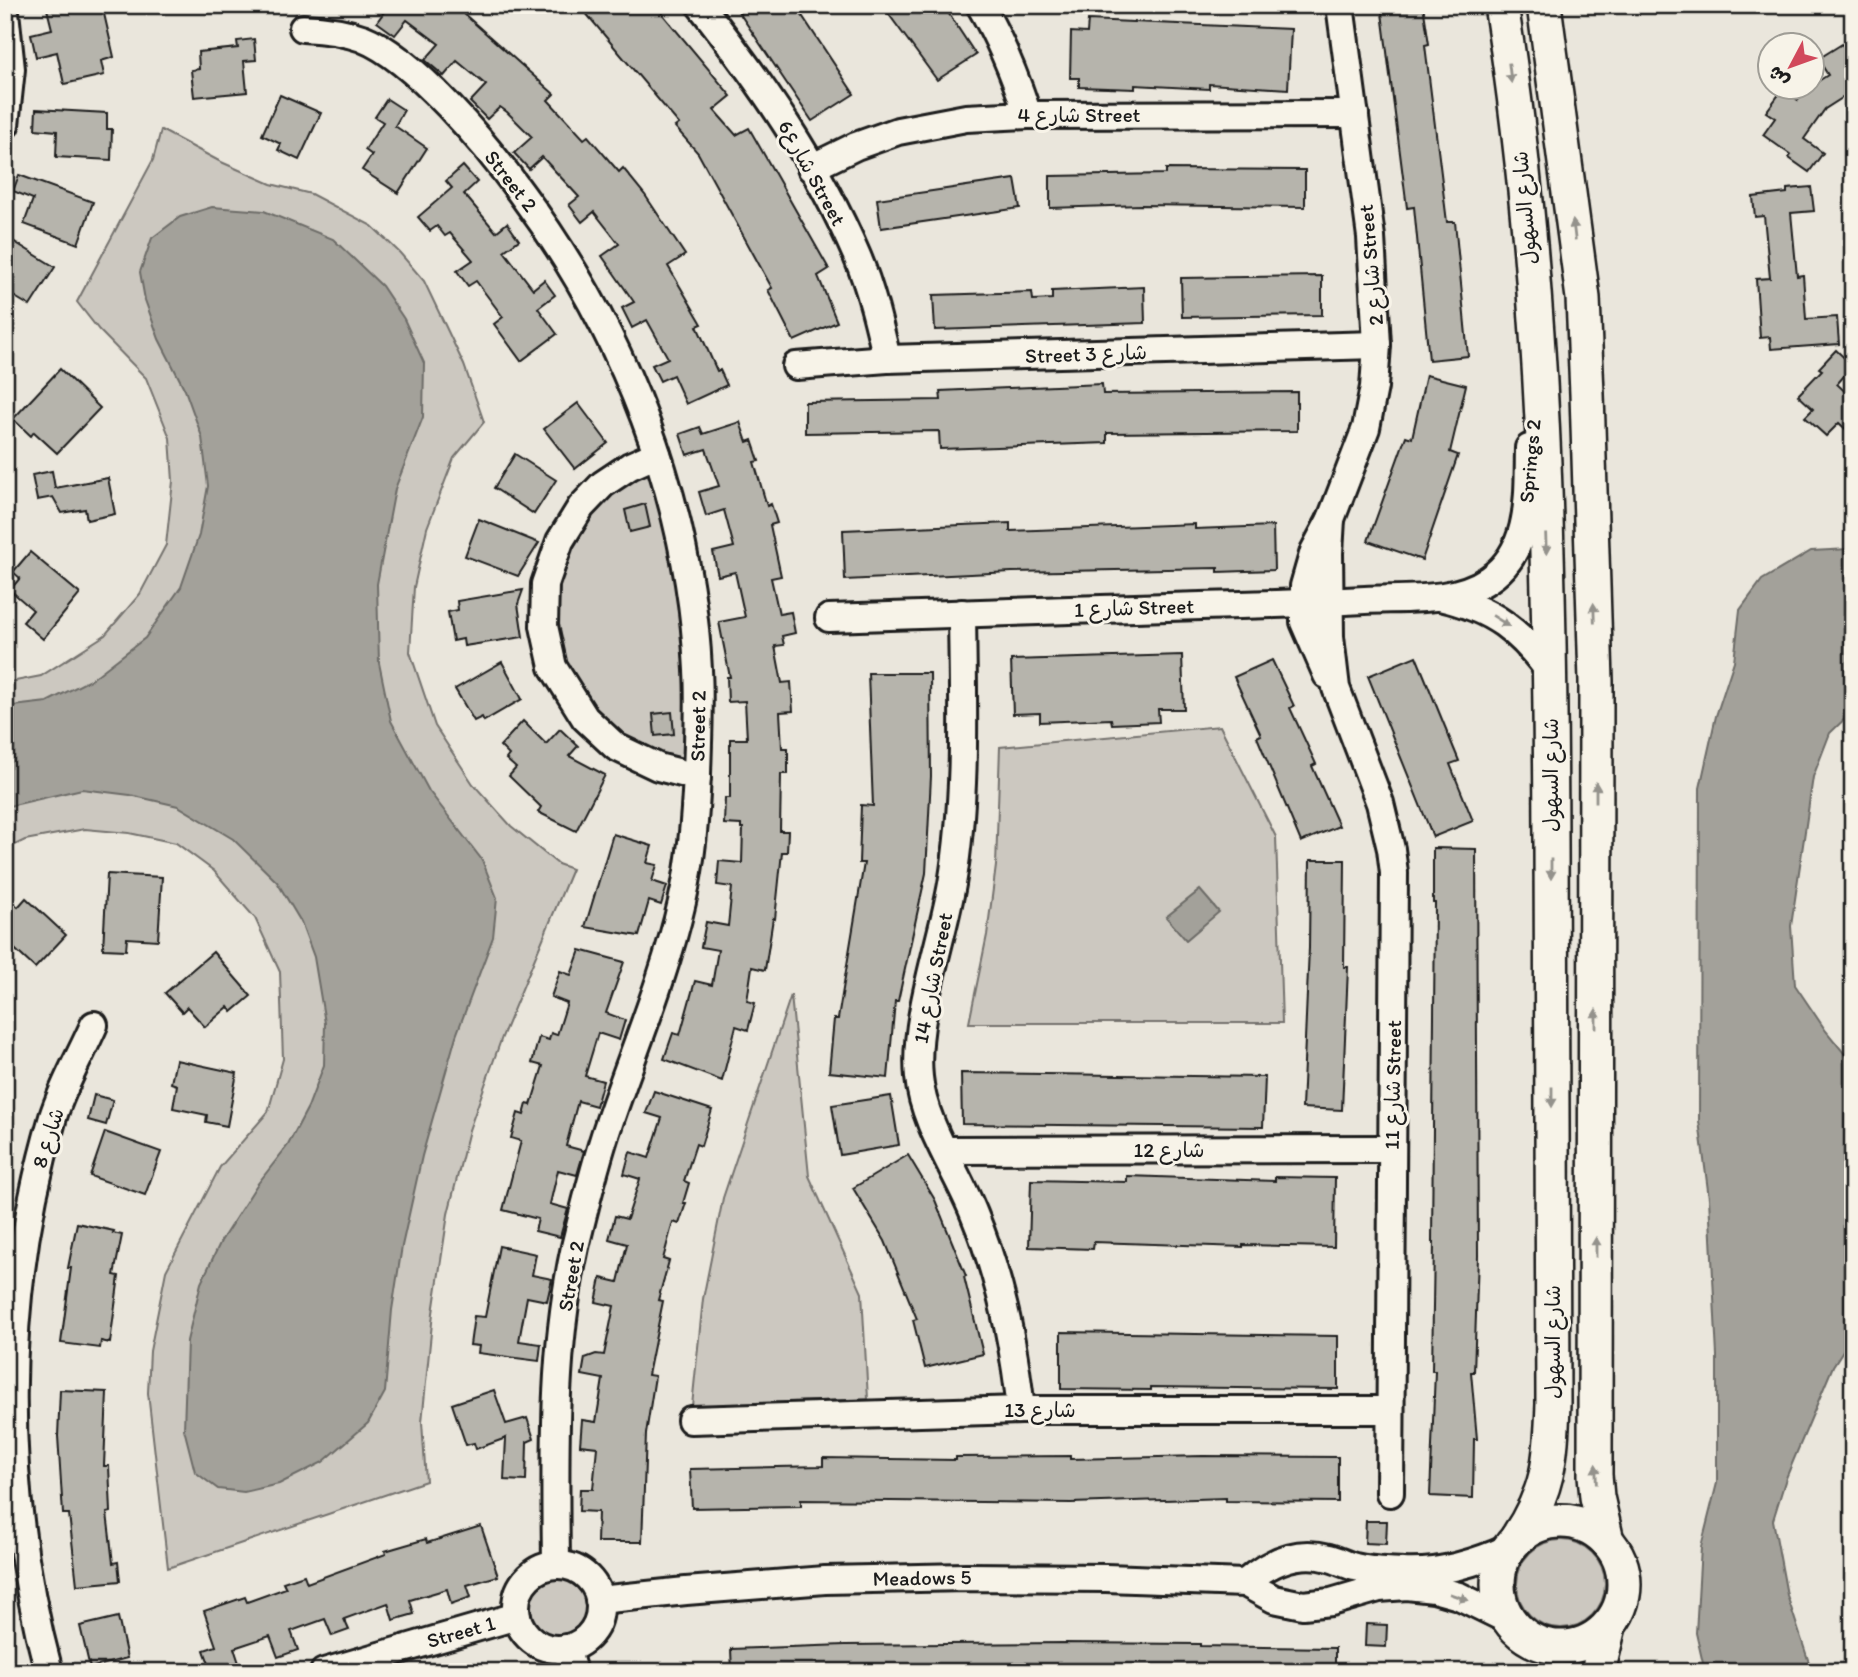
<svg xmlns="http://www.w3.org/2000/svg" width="1858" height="1677" viewBox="0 0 1858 1677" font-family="Itim,'Playpen Sans Arabic',sans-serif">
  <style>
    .green { fill: #ccc8c0; stroke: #74726e; stroke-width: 2 }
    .water { fill: #a3a19a; stroke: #6d6c68; stroke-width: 2 }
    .building { fill: #b6b4ac; stroke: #1c1c1c; stroke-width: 2 }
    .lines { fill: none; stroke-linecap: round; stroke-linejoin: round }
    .minor-casing { stroke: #1c1c1c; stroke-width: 32 }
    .major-casing { stroke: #1c1c1c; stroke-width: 38 }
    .minor { stroke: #f7f3e8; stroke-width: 26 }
    .major { stroke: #f7f3e8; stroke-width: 33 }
    .oneway { fill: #94928c }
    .labels { text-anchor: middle; stroke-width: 6; stroke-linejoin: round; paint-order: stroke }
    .street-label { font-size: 21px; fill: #1c1c1c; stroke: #f7f3e8 }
  </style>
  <rect width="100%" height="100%" fill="#eae6dc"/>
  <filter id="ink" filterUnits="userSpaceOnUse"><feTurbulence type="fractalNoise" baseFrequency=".0143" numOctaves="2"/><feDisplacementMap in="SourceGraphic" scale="14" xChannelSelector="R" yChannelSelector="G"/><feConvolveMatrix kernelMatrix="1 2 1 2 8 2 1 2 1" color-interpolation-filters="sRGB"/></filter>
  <g filter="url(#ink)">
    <g class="green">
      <path d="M161 130 219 161 271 184 311 194 372 226 400 253 424 281 464 365 484 422 454 458 427 528 414 587 410 652 435 726 473 784 511 826 558 864 572 869 502 1037 469 1130 448 1214 433 1313 422 1422 426 1481 168 1568 148 1393 150 1351 166 1271 220 1167 268 1112 283 1059 280 972 255 918 214 871 176 843 129 833 85 829 25 840 5 850V683L41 676 105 635 140 594 166 545 173 481 170 438 146 378 99 330 77 302 153 160Z"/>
      <path d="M657 454 675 514 697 777 616 747 553 667 560 541 581 507Z"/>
      <path d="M1220 726 1276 837 1282 1023H969L987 935 996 866 1000 747Z"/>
      <path d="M791 995 809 1176 862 1293 868 1399 692 1406 703 1299 723 1198Z"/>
      <circle cx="1561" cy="1584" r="44"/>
      <circle cx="558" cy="1607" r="28"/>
    </g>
    <g class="water">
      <path d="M212 207 264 211 333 239 382 286 404 319 424 363 423 417 395 489 377 584 379 663 391 721 429 791 482 860 497 898 493 937 456 1036 422 1156 402 1246 392 1310 385 1392 368 1423 323 1462 279 1484 244 1492 218 1489 195 1472 184 1429 187 1341 201 1283 221 1241 256 1186 288 1145 308 1107 324 1065 325 1023 314 957 301 922 277 882 233 839 178 806 130 795 82 789 5 807V707L47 702 92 679 145 638 181 587 199 535 208 486 202 437 185 390 159 339 145 300 140 272 152 238 180 217Z"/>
      <path d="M1850 549 1853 550V711L1830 733 1813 777 1791 926 1795 985 1826 1031 1853 1064V1335L1833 1366 1786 1478 1773 1520 1787 1595 1812 1672H1705L1696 1633 1701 1547 1717 1483V1356L1709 1198 1699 1121 1700 788 1716 716 1734 661 1740 610 1762 580 1811 551Z"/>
      <path d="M1200 890 1219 912 1186 940 1166 917Z"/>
    </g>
    <g class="building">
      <path d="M46 5H102L114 57 101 61 104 75 64 84 57 52 36 57 31 34 52 29Z"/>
      <path d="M387 5H454L554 94 548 100 584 139 588 136 619 172 623 168 645 195 685 255 668 266 702 324 697 326 717 371 720 370 727 385 686 404 673 375 660 381 652 365 668 358 647 320 632 328 622 308 634 302 602 256 619 244 594 212 582 222 569 205 579 197 542 157 529 169 514 153 532 137 507 112 500 107 487 119 470 102 486 85 457 61 444 76 425 60 439 44 407 20 395 35 377 22 388 6Z"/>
      <path d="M579 5H655L731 96 714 110 736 135 749 128 829 269 818 276 837 322 794 341 768 290 772 288 698 153 675 127 679 124Z"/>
      <path d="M734 5H795L854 94 812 121Z"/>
      <path d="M882 5H943L976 55 937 80Z"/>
      <path d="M1381 5H1423L1429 44 1425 45 1447 222H1455L1468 356 1429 360 1414 207 1407 208Z"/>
      <path d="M1088 20 1291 29 1288 89 1209 84V89L1135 85V89L1079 87V78H1070L1071 32 1087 33Z"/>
      <path d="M254 39 256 60 244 61 247 92 194 97 191 70 199 69 198 52 238 48 237 41Z"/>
      <path d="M1842 44 1853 61V91L1825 109 1804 139 1823 153 1809 172 1789 158 1791 155 1763 135 1775 118 1766 112 1783 89 1798 100 1806 89 1812 88V85L1828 75 1818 59Z"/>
      <path d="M280 95 321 113 299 160 278 150 281 144 262 135Z"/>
      <path d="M387 99 404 110 395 126 427 148 398 193 362 170 372 155 365 150 383 122 375 117Z"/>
      <path d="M36 109 107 113V129H112L111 160 56 157 57 131 35 129Z"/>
      <path d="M463 166 477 182 464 194 496 232 507 223 519 240 504 251 533 289 544 280 555 295 538 308 557 334 521 361 494 324 503 317 476 281 468 286 457 271 473 260 450 233 445 236 437 226 430 231 418 217 452 188 446 181Z"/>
      <path d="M1166 169 1305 170V207L1141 205 1050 208V176L1166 174Z"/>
      <path d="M19 175 93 202 78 244 24 224 33 199 13 191Z"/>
      <path d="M1015 179 1020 208 881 228 877 199Z"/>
      <path d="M1811 187 1814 211 1791 213 1797 276 1803 275 1806 319 1837 317 1839 344 1771 349 1770 337 1760 338 1756 279 1770 278 1764 216 1755 217 1753 197 1787 193V189Z"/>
      <path d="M5 236 55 267 30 306 5 291Z"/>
      <path d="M1322 276V315L1182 317 1181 278Z"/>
      <path d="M1144 287 1145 323 935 330 933 295 1032 292 1033 300 1052 299V291Z"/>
      <path d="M1836 350 1853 366 1837 384 1853 399V436L1839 423 1826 436 1805 417 1813 409 1798 395 1822 370 1819 368Z"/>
      <path d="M60 369 100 408 57 453 34 432 31 436 13 419Z"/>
      <path d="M1426 375 1466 385 1450 452 1458 455 1422 560 1368 541 1406 436 1412 438Z"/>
      <path d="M1102 384 1103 394 1297 392V431L1107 433V443L940 449 939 431 805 433V402L941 400 940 391Z"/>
      <path d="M578 403 608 443 575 469 544 429Z"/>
      <path d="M740 422 747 442 752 440 759 461 754 462 767 506 771 504 777 523 770 525 781 576 771 578 779 614 791 612 795 633 782 636 784 645 775 646 782 683 791 682 793 711 780 712 782 748H788V774H781L780 831H788L787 852H782L775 919 773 918 765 970 752 967 747 1001 755 1003 748 1030 736 1026 722 1081 664 1059 673 1033 680 1035 695 981 712 985 718 950 701 947 706 922 728 926 732 887 717 885 719 861 742 863 743 828H741V825L724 824 725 798H730V739H747L745 701 728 702 727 677H730L719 622 745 617 735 572 718 576 713 552 734 547 724 510 706 516 699 492 719 486 706 449 687 455 680 434 700 427 703 434Z"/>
      <path d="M515 454 556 480 534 514 494 488Z"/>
      <path d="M52 471 55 488 108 478 115 514 87 520 85 509 62 513 53 497 37 500 32 475Z"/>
      <path d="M645 504 650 527 630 532 625 510Z"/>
      <path d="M479 519 539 543 518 576 465 556Z"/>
      <path d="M1010 523V531L1195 524V529L1273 526 1274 570 1218 572V568L1012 572 845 580 843 530Z"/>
      <path d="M30 552 80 594 43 639 23 622 33 610 10 590 20 578 13 572Z"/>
      <path d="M523 590 518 604 523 637 464 646 463 639 453 641 448 612 458 610 457 601Z"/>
      <path d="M1182 655 1184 709H1158L1159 722 1112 724 1111 719 1040 722V713L1013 714 1011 660Z"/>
      <path d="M1416 656 1459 761 1450 764 1473 821 1433 837 1368 676Z"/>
      <path d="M1272 660 1294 706 1290 708 1316 764 1312 766 1339 826 1301 842 1257 737 1261 735 1234 677Z"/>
      <path d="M502 662 522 699 484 721 482 717 474 721 455 689Z"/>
      <path d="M868 673H930L931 776 926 873 898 1001H895L888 1078 829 1072 834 1019H838L864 863H859L861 805 873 806Z"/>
      <path d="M672 712 674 734 655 736 653 714Z"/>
      <path d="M523 721 546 744 560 729 578 746 569 756 605 775 576 831 538 812 541 807 509 776 516 768 506 759 509 755 500 746Z"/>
      <path d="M613 834 652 846 647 863 657 865 652 881 667 886 661 905 649 901 639 936 585 927Z"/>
      <path d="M1433 848 1476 849 1478 1256 1474 1372H1471L1477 1439H1474L1473 1498 1430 1496 1435 1371H1432L1434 1242H1432L1435 903H1433Z"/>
      <path d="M1310 860H1345L1344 967H1348L1342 1110 1302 1108 1309 948Z"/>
      <path d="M107 874 162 877 158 940 127 938 126 950 103 949Z"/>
      <path d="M5 895 18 907 26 898 66 935 35 968 5 940Z"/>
      <path d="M580 950 624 962 606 1013 625 1020 619 1040 598 1033 585 1076 603 1081 596 1106 578 1101 566 1146 584 1151 577 1175 558 1170 550 1204 568 1209 560 1237 535 1231 538 1219 503 1210 521 1141 511 1138 518 1113 524 1115 527 1104 531 1105 543 1066 532 1063 539 1037 549 1040 551 1033 557 1035 567 1003 551 997 560 971 571 975Z"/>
      <path d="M213 952 251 996 232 1012 228 1007 205 1027 187 1007 182 1012 165 993Z"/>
      <path d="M176 1060 237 1073 227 1126 206 1122 207 1115 173 1108 177 1085 171 1083Z"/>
      <path d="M961 1073 1265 1077 1263 1127 962 1124Z"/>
      <path d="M654 1091 712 1110 701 1146 696 1144 684 1181 689 1183 683 1203H686L679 1224 673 1222 663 1259 669 1261 658 1300 663 1301 648 1375 655 1376 646 1434 642 1542H597L598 1512 579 1511 580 1489H593L597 1447 580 1445 582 1420 596 1422 603 1379 582 1375 585 1358 596 1354 604 1355 614 1306 596 1302 601 1278 618 1282 627 1244 609 1239 615 1216 627 1219 640 1179 624 1174 630 1152 649 1158 662 1118 646 1113Z"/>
      <path d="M94 1095 113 1100 106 1125 88 1120Z"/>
      <path d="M891 1096 899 1145 840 1155 832 1105Z"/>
      <path d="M105 1132 161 1152 145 1195 90 1176Z"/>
      <path d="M908 1155 935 1200 966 1276 964 1277 983 1354 925 1368 913 1320 917 1319 885 1241 853 1188Z"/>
      <path d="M1127 1176 1275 1181V1177L1335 1178 1334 1247 1243 1245V1247L1094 1242 1093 1249 1029 1247 1031 1180 1127 1182Z"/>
      <path d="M77 1223 114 1231 113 1233 122 1235 114 1275 119 1276 110 1343 101 1341 100 1348 61 1343 71 1268H68Z"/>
      <path d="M499 1246 536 1254 532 1275 552 1279 547 1301 527 1297 519 1341 541 1344 539 1361 478 1353 479 1346 470 1345 474 1316 485 1317Z"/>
      <path d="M1061 1332 1338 1336V1389L1151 1387V1390L1061 1389Z"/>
      <path d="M60 1390 107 1392 104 1466H109L111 1512 107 1513 113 1563 118 1562 120 1581 77 1585 69 1514H63L58 1436Z"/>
      <path d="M494 1390 506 1424 527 1418 534 1439 527 1442 526 1481 504 1480 506 1438 476 1449 474 1443 466 1445 452 1404Z"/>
      <path d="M1070 1456V1459L1203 1456 1338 1457V1502L1226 1501V1498L1071 1503 801 1500V1506L692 1508 690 1469 823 1466V1458L956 1460V1457Z"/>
      <path d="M1366 1521H1387L1386 1544 1365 1543Z"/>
      <path d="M481 1526 498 1576 467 1585 471 1597 451 1604 447 1589 410 1600 414 1614 393 1620 388 1603 344 1619 349 1630 332 1636 325 1619 291 1631 298 1650 278 1657 270 1636 234 1648 240 1666 222 1672H212L204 1650 216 1646 204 1611 245 1597 247 1602 286 1588 283 1582 304 1575 307 1583 386 1554 385 1551 426 1539 427 1543Z"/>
      <path d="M118 1617 127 1658 90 1668 80 1626Z"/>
      <path d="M1366 1624 1387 1625 1386 1647 1365 1646Z"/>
      <path d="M1063 1643 1200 1644V1646L1335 1648V1672H732L731 1649 845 1645Z"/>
    </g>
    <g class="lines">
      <defs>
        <g id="minor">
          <path d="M700 5C761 82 818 165 857 256 871 289 879 324 887 359"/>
          <path d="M980 5C1001 40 1015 76 1028 115"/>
          <path d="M5 12 11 69 5 125"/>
          <path d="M303 28C324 29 342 31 362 38 414 58 488 147 521 193 623 330 690 499 698 670 700 705 698 739 697 774 695 817 692 859 682 902 665 977 634 1049 609 1123 595 1163 585 1206 575 1247 552 1352 555 1458 556 1564"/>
          <path d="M811 168 856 146 898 131 966 118 1028 115 1355 114"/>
          <path d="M796 366 887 359 1377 345"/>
          <path d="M657 454 630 466 603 484 581 507 560 541 545 584 544 626 553 667 585 718 616 747 658 767 697 777"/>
          <path d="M1331 519 1329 553 1330 637 1336 688 1380 803 1391 849 1394 873 1390 1493"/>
          <path d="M1440 597C1492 609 1520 630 1551 674"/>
          <path d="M962 613C963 703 967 795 952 884 942 942 913 1020 919 1077 923 1123 957 1171 974 1214 1000 1277 1014 1343 1021 1410"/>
          <path d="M829 618C953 613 1077 610 1201 606 1255 605 1310 603 1365 600 1404 598 1455 603 1489 579 1532 550 1528 495 1529 448"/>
          <path d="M1327 675 1304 622V586L1314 551 1331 519 1366 428 1374 387 1377 345 1371 237 1340 5"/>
          <path d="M945 1150 1392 1149"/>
          <path d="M691 1420 1021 1410H1390"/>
          <circle cx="558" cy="1607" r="42"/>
          <path d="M1245 1583C1269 1562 1297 1549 1329 1558 1338 1560 1346 1565 1355 1567 1370 1571 1388 1571 1403 1572 1440 1574 1476 1563 1509 1548"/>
          <path d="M599 1600 686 1591 825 1580 966 1577 1106 1578 1245 1583 1274 1599 1303 1605 1331 1602 1379 1588 1407 1586 1434 1589 1459 1596 1508 1620"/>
          <path d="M566 1648 573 1672"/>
          <path d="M49 1672C0 1490 0 1297 53 1117 63 1085 81 1055 94 1025"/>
          <path d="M324 1672 517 1616"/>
        </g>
        <g id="major">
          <path d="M1501 5C1545 281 1550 562 1551 841 1552 1028 1553 1216 1553 1404 1551 1459 1549 1491 1517 1538"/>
          <path d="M1544 5 1583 298 1587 394 1596 681 1595 1475 1597 1497 1607 1541"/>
          <circle cx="1561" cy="1584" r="63"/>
          <path d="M1598 1672 1609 1626"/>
        </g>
      </defs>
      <use href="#minor" class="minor-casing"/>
      <use href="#major" class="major-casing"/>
      <use href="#minor" class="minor"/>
      <use href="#major" class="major"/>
    </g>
    <defs><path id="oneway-solid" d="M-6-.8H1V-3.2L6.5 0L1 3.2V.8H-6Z" transform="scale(1.75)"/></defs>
    <g class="oneway">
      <use href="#oneway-solid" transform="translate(1510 73) rotate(83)"/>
      <use href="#oneway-solid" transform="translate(1574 230) rotate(-97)"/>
      <use href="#oneway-solid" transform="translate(1546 544) rotate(88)"/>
      <use href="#oneway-solid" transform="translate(1594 613) rotate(-92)"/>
      <use href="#oneway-solid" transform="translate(1501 621) rotate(32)"/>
      <use href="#oneway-solid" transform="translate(1596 792) rotate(-90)"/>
      <use href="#oneway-solid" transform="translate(1551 869) rotate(90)"/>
      <use href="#oneway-solid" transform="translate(1596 1019) rotate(-90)"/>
      <use href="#oneway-solid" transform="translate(1552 1097) rotate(90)"/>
      <use href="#oneway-solid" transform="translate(1596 1247) rotate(-90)"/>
      <use href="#oneway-solid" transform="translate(1596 1474) rotate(-92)"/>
      <use href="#oneway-solid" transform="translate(1459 1597) rotate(19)"/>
    </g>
  </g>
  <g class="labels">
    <g class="street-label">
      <text x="1079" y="122">شارع 4 Street</text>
      <text transform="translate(812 173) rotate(61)" y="7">شارع6 Street</text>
      <text transform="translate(511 181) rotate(52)" y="7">Street 2</text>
      <text transform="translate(1525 208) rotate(-95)" y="7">شارع السهول</text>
      <text transform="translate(1371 265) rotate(-95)" y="7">شارع 2 Street</text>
      <text transform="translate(1086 354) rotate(-2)" y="7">Street شارع 3</text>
      <text transform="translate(1530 461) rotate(-85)" y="7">Springs 2</text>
      <text transform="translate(1134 608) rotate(-2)" y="7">شارع 1 Street</text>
      <text transform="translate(698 726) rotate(-89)" y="7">Street 2</text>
      <text transform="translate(1551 775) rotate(-90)" y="7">شارع السهول</text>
      <text transform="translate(933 978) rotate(-79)" y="7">شارع 14 Street</text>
      <text transform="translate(1393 1085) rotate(-89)" y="7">شارع 11 Street</text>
      <text transform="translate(48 1138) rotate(-72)" y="7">شارع 8</text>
      <text x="1169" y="1157">شارع 12</text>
      <text transform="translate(571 1276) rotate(-80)" y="7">Street 2</text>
      <text transform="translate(1553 1342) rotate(-90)" y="7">شارع السهول</text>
      <text x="1040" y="1417">شارع 13</text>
      <text transform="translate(922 1578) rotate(-1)" y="7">Meadows 5</text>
      <text transform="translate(461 1632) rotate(-16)" y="7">Street 1</text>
    </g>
  </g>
  <rect width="1858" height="1677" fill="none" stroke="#f7f3e8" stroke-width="28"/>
  <rect x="14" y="14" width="1830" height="1649" fill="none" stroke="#1c1c1c" stroke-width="2.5" filter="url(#ink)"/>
  <g transform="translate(1791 66) rotate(229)"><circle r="33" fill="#f7f3e8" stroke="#9f9d96" stroke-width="2"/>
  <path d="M0-5L12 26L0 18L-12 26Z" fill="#d1495b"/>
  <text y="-10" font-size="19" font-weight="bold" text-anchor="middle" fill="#1c1c1c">ش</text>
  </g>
</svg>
